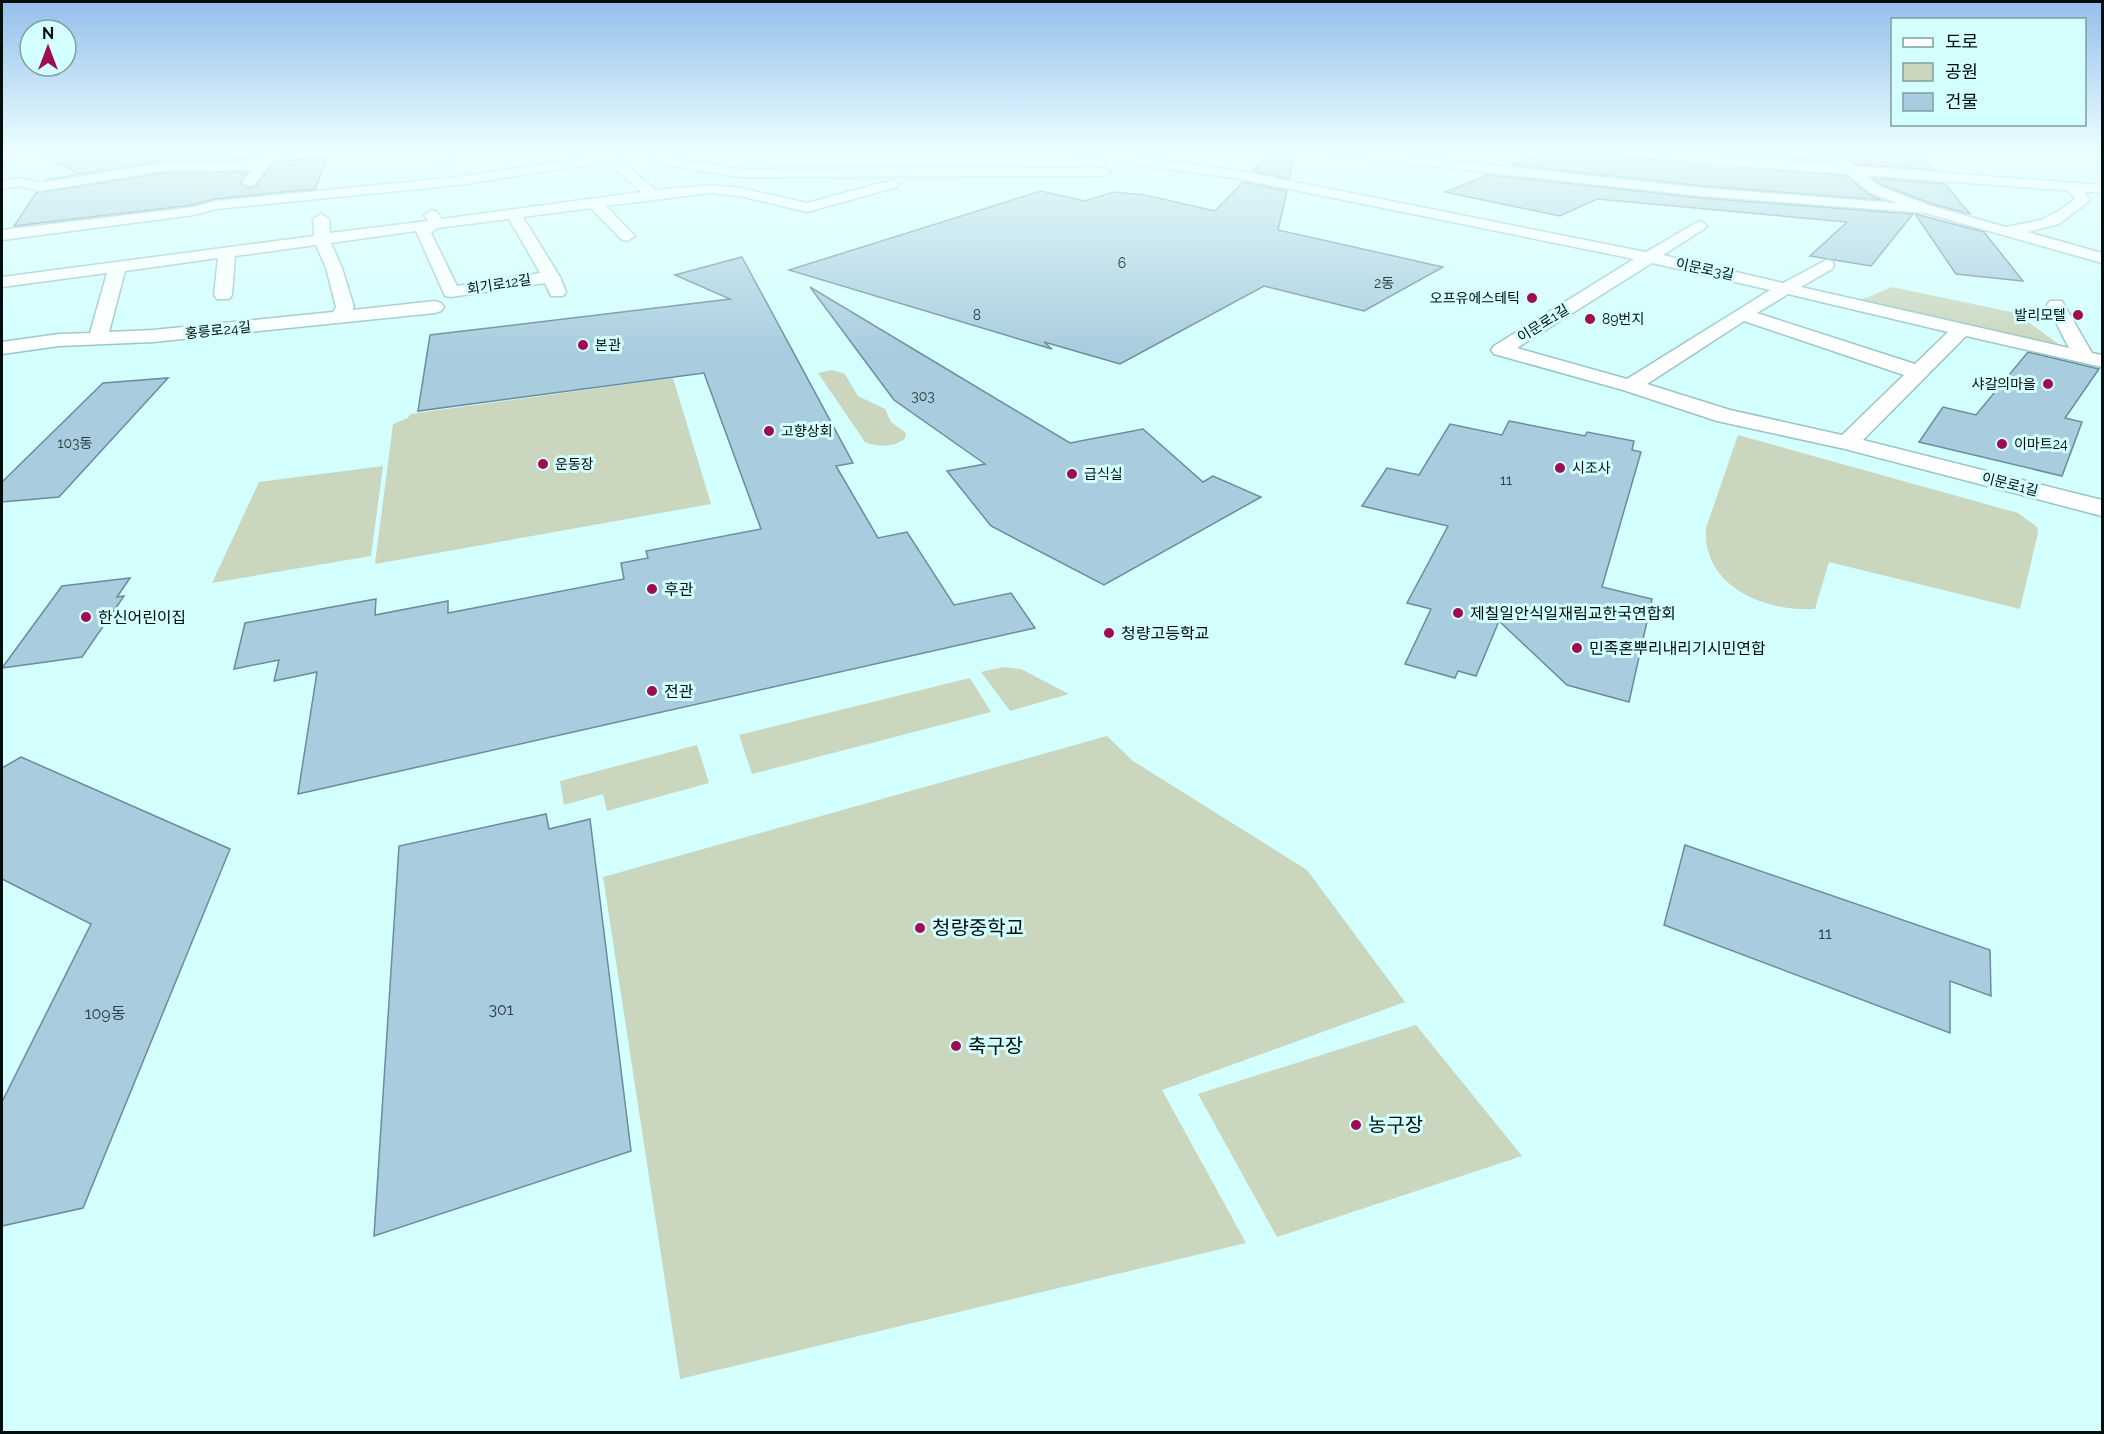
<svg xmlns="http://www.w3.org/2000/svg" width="2104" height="1434" viewBox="0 0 2104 1434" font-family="Raleway,'Noto Sans KR',sans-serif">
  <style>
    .green { fill: #cad6bd }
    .building { fill: #a9cdde; stroke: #6a8c9c; stroke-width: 1.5 }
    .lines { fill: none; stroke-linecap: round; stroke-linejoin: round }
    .minor-casing { stroke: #9ac4c4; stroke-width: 3 }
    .major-casing { stroke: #9ac4c4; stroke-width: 3 }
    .minor { fill: #fff; fill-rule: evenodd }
    .major { fill: #fff; fill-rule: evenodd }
    .poi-dot { fill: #a00c52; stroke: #d3fffe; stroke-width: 2 }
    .labels { text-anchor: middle; stroke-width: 6; stroke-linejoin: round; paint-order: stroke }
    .number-label { font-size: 14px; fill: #2b3e42 }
    .far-street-label { font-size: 14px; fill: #010e0e; stroke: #d3fffe }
    .far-poi-label { font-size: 14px; fill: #010e0e; stroke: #d3fffe; text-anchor: start }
    .poi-label { font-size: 16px; fill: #010e0e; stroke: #d3fffe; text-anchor: start }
    .near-number-label { font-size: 16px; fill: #2b3e42 }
    .near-poi-label { font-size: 20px; fill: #010e0e; stroke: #d3fffe; text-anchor: start }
  </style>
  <rect width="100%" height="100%" fill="#d3fffe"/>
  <g class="green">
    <path d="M1892 287 2016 313 2071 353 1854 303Z"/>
    <path d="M832 370 845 374 858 396 885 409 891 422 906 433 905 438C895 448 877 447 865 442L818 373Z"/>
    <path d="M673 378 711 504 375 564 393 424 408 418 410 414Z"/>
    <path d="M1738 435 2018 513 2037 527 2038 533 2020 609 1829 562 1815 609C1766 612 1702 587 1706 528Z"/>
    <path d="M383 466 371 556 212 583 259 482Z"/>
    <path d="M1003 667 1021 669 1069 694 1010 711 981 672Z"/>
    <path d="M970 678 991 712 752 774 739 735Z"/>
    <path d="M1107 736 1133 761 1307 870 1405 1002 1162 1090 1246 1243 680 1379 603 877Z"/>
    <path d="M697 745 709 783 607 811 603 794 564 805 560 781Z"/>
    <path d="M1416 1025 1522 1156 1277 1237 1198 1094Z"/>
  </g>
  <g class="building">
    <path d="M33 151 251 154 252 158 220 161 170 160 45 180 80 174Z"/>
    <path d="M1272 151H1295L1289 179 1253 171Z"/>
    <path d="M1548 151H1616L1624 157 1847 176 1868 194 1882 200 1702 186 1512 165Z"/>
    <path d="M1709 151H1834L1830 162Z"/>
    <path d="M1850 151H1918L1934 170 1855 164 1848 158Z"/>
    <path d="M328 157 315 189 215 199 193 205 14 226 36 193 170 172H248L240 182 249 188 256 186 274 162Z"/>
    <path d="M1488 175 1702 198 1913 214 1871 266 1810 256 1847 222 1597 199 1560 216 1445 192Z"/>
    <path d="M1873 178 1945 184 1970 214 1932 204 1880 184Z"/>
    <path d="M1243 182 1287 191 1278 230 1443 267 1364 311 1264 286 1120 364 1044 342 1052 349 789 270 1041 191 1085 201 1114 192 1145 195 1215 211Z"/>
    <path d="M1915 214 1984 232 2023 281 1956 274Z"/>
    <path d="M742 257 853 463 836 466 878 538 907 532 954 605 1011 593 1035 628 298 794 317 672 274 681 279 660 234 669 245 623 376 599 375 615 448 601V613L624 579 621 563 648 558 646 551 761 529 704 373 418 411 430 335 730 299 675 275Z"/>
    <path d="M810 287 1070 443 1143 429 1203 482 1213 476 1261 497 1104 585 991 526 947 471 985 464 894 400Z"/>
    <path d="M2028 352 2099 369 2065 418 2082 422 2062 476 1919 442 1943 407 1976 415Z"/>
    <path d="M168 378 59 497 2 502V482L103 383Z"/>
    <path d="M1509 421 1585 436 1587 432 1634 441 1632 450 1641 452 1602 587 1652 599 1629 702 1567 685 1499 621 1476 676 1458 671 1455 678 1405 664 1431 609 1407 603 1448 526 1362 506 1387 468 1419 475 1450 424 1502 435Z"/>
    <path d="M130 578 117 597 124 596 82 657 2 668 62 586Z"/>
    <path d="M21 757 230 849 83 1208 2 1226V1102L91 924 2 879V768Z"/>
    <path d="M546 814 549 829 590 819 631 1151 374 1236 399 846Z"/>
    <path d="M1685 845 1990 950 1991 996 1950 981V1033L1664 925Z"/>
  </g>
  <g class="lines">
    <defs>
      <g id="minor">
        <path d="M294 151H334L328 155 273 160 254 185 249 186 242 182 253 169 220 171 170 170 39 191 21 186 2 189V181L21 178 39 183 170 162 220 163 260 160 264 154Z"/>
        <path d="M422 151H437L454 161 452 164H442Z"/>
        <path d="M595 151H608L656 190 710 185 740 188 807 203 892 180 899 184 897 187 807 212 740 196 710 193 606 206 635 236 627 241 621 239 591 208 523 217 560 277 566 292 563 296H551L545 283 451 297 445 296 416 231 331 243 342 268 354 307 353 310 435 301 441 303 444 307 441 311 435 313 153 342 59 346 2 354V342L59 334 90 333 107 273 2 287V277L314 236 313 219 321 214 329 219 330 233 428 221 424 215 432 210 437 212 442 219 641 192 607 162 458 185 216 209 194 215 2 240V230L193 207 215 201 458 177 599 156ZM509 219 540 273 457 286 431 233 437 228ZM316 245 326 268 336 307 333 312 153 330 109 332 125 271 218 258 214 295 217 299H229L232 295 235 256Z"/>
        <path d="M635 151H651L669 158 739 169 1104 168 1111 172 1104 176 739 177 661 164Z"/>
        <path d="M1064 151H1094L1240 171 1646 252 1699 221 1704 223 1707 226 1704 229 1663 255 1783 283 1826 260 1832 261 1834 265 1832 269 1801 287 2069 348 2047 305 2050 301H2062L2092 353 2102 355V367L1966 336 1863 440 2102 500V516L1845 449 1717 421 1623 390 1494 354 1491 350 1494 346 1634 259 1240 179 1070 155ZM1652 263 1770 290 1627 379 1517 348ZM1788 294 1948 332 1915 364 1757 313ZM1744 321 1904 375 1842 435 1730 410 1647 384Z"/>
        <path d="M1324 151H1361L1702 188 1897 203 1869 192 1831 160 1836 151H1848L1845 159 1879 186 1931 206 2006 227 2041 220 2060 210 2075 199 2065 187 2067 184H2077L2090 199 2088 202 2059 224 2028 232 2102 253V263L1925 213 1702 196 1330 155Z"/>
        <path d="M1682 151H1701L1731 158 1733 161 1726 165 1683 154Z"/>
      </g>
      <path id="major" d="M1618 151H1659L2102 185V193L1726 165 1624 155Z"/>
    </defs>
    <use href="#minor" class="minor-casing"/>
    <use href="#major" class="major-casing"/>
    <use href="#minor" class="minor"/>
    <use href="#major" class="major"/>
  </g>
  <linearGradient id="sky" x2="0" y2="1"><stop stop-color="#95beec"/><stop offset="0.43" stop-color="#ebffff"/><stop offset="1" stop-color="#ebffff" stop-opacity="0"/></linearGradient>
  <rect width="2104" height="351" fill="url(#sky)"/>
  <g class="poi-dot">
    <circle cx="1532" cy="298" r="6"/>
    <circle cx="2078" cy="315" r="6"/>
    <circle cx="1590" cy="319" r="6"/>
    <circle cx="583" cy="345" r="6"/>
    <circle cx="2048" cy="384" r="6"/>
    <circle cx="769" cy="431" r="6"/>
    <circle cx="2002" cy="444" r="6"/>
    <circle cx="543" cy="464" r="6"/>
    <circle cx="1560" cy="468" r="6"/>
    <circle cx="1072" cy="474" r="6"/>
    <circle cx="652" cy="589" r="6"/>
    <circle cx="1458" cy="613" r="6"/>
    <circle cx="86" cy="617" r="6"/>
    <circle cx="1109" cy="633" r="6"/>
    <circle cx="1577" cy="648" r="6"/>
    <circle cx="652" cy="691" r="6"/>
    <circle cx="920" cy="928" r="6"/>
    <circle cx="956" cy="1046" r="6"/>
    <circle cx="1356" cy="1125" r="6"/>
  </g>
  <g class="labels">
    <g class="number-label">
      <text x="1122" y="268">6</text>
      <text x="1384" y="288">2동</text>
      <text x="977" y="320">8</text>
      <text x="923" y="401">303</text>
      <text x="75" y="448">103동</text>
      <text x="1506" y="485">11</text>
    </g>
    <g class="far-street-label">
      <text transform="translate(1705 269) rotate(12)" y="5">이문로3길</text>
      <text transform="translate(499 284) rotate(-9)" y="5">회기로12길</text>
      <text transform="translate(1543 323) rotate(-32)" y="5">이문로1길</text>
      <text transform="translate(218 330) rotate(-6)" y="5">홍릉로24길</text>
      <text transform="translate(2010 484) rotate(14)" y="5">이문로1길</text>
    </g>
    <g class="far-poi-label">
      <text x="1520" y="303" text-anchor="end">오프유에스테틱</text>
      <text x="2066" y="320" text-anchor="end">발리모텔</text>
      <text x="1602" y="324">89번지</text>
      <text x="595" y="350">본관</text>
      <text x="2036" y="389" text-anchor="end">샤갈의마을</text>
      <text x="781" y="436">고향상회</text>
      <text x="2014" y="449">이마트24</text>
      <text x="555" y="469">운동장</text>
      <text x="1572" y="473">시조사</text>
      <text x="1084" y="479">급식실</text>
    </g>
    <g class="poi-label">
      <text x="664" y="595">후관</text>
      <text x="1470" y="619">제칠일안식일재림교한국연합회</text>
      <text x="98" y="623">한신어린이집</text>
      <text x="1121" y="639">청량고등학교</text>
      <text x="1589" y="654">민족혼뿌리내리기시민연합</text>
      <text x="664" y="697">전관</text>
    </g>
    <g class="near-number-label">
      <text x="1825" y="939">11</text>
      <text x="501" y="1015">301</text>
      <text x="105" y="1019">109동</text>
    </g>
    <g class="near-poi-label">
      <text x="932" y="935">청량중학교</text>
      <text x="968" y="1053">축구장</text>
      <text x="1368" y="1132">농구장</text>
    </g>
  </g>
  <rect width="2104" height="1434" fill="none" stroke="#010e0e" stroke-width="6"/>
  <rect x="1891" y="18" width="195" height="108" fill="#d3fffe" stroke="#7f9f9e" stroke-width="1.5"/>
  <rect x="1903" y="38" width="30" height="9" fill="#ffffff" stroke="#7f9f9e" stroke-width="1.5"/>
  <text x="1945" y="48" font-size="18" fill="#010e0e">도로</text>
  <rect x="1903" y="63" width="30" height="18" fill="#cad6bd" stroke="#7f9f9e" stroke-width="1.5"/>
  <text x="1945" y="78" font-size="18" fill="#010e0e">공원</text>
  <rect x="1903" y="93" width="30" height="18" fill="#a9cdde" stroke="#7f9f9e" stroke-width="1.5"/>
  <text x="1945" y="108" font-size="18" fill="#010e0e">건물</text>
  <g transform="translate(48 48)"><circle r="28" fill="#d3fffe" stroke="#7f9f9e" stroke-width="1.5"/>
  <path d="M0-4.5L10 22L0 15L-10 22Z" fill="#a00c52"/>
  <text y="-9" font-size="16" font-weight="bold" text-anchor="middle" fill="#010e0e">N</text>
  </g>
</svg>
